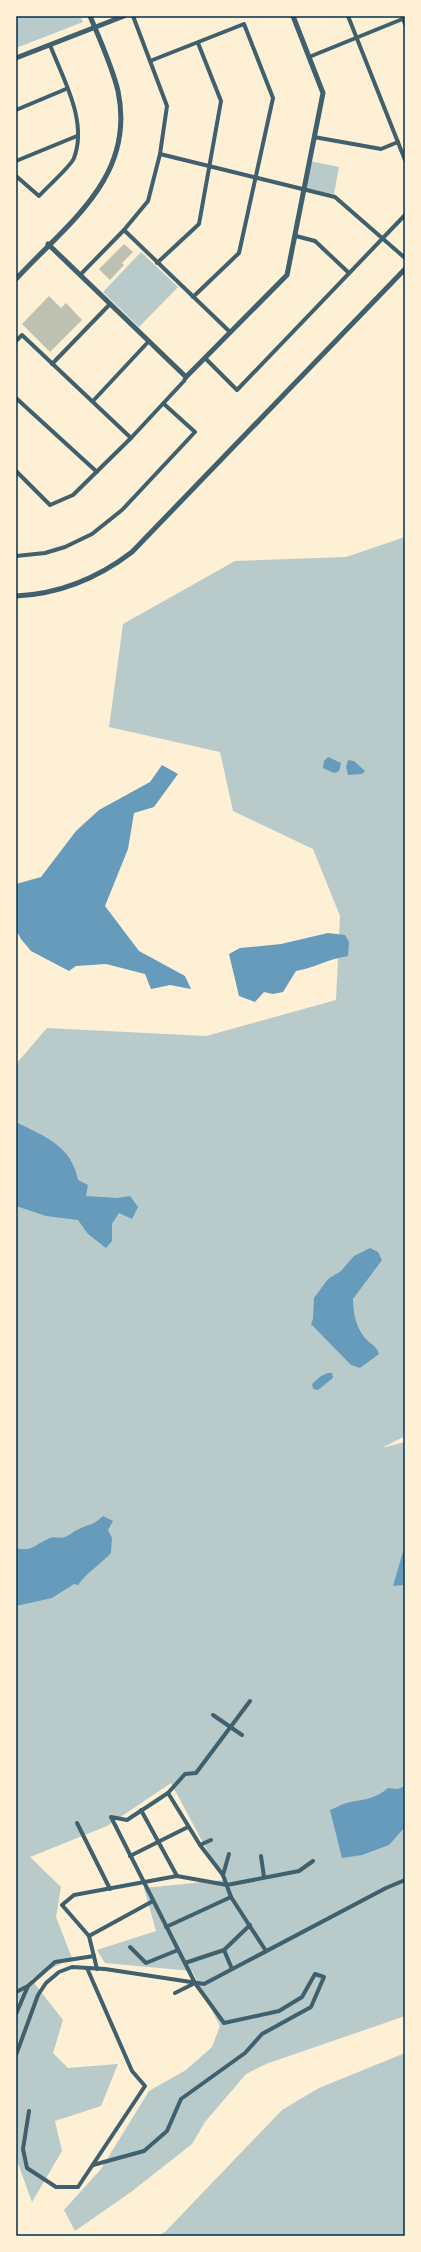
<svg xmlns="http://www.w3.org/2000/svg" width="421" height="2252" viewBox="0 0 421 2252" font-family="'Golos Text',sans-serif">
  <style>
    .green { fill: #b9caca }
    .water { fill: #669bbc }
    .building { fill: #bec0b2 }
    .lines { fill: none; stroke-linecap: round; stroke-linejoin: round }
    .minor { stroke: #3f606c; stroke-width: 4 }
    .tertiary { stroke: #3f606c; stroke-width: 5 }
    .neatline { fill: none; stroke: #003049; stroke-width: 1.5 }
  </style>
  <rect width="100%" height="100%" fill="#fdf0d5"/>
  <g class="green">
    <path d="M16 16H80L83 22 16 48Z"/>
    <path d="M310 161 339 167 334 194 305 190Z"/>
    <path d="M141 252 178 287 139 327 103 292Z"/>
    <path d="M405 537V1436L382 1448 405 1442V2016L266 2064 246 2074 205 2122 192 2144 131 2192 75 2231 64 2210 101 2169 149 2091 186 2070 212 2047 220 2026 192 1971 105 1963 97 1950 156 1931 144 1888 223 1880 171 1783 107 1826 30 1857 61 1887 56 1917 72 1958 31 1979 63 2020 53 2053 68 2068 118 2064 101 2106 55 2121 62 2151 32 2202 16 2158V1064L47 1028 206 1036 336 1000 340 916 313 849 233 811 220 752 109 727 123 624 235 561 346 557Z"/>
    <path d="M405 2053V2236H157L165 2232 282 2110 319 2088Z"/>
  </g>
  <g class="water">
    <path d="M328 757 341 763 339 771 334 773 323 768 324 761Z"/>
    <path d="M348 760 354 761 365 771 362 774 348 775 346 767Z"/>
    <path d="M162 765 178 774 154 807 134 813 128 849 105 906 139 951 185 976 191 989 170 985 151 989 145 974 106 964 76 966 69 971 31 951 21 939 16 930V884L41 877 76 831 99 810 150 782Z"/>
    <path d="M328 933 345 935 349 942 348 956C327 959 315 968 296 971L283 992 273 994 264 992 255 1002 239 996 229 954 240 948 281 944Z"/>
    <path d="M16 1122C45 1137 71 1145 78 1180L88 1185 86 1196 117 1198 130 1196 138 1207 132 1219 119 1213 112 1224V1241L106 1248 88 1234 78 1220 46 1216 16 1206Z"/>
    <path d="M370 1248 378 1252 382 1260 353 1299C353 1313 356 1327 365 1338 371 1345 376 1345 379 1354L360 1368 351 1365 311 1324 313 1319 314 1298 328 1279 341 1271 354 1256Z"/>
    <path d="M328 1373H332L333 1378 318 1390 313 1389 312 1384 321 1376Z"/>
    <path d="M103 1516 113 1521 108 1530 112 1538 111 1553C100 1565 87 1572 78 1585L74 1584 52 1598 16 1606V1548C31 1553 37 1543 50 1538 55 1536 61 1539 65 1537 70 1535 74 1531 79 1529 91 1523 91 1527 103 1516Z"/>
    <path d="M405 1545V1585L393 1586Z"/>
    <path d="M405 1786V1827L389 1845 362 1855 342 1858 330 1810C337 1807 344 1803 351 1802 366 1799 377 1798 388 1788L398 1789Z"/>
  </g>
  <g class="building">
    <path d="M124 244 133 252 122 263 124 265 110 280 99 269Z"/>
    <path d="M49 296 61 308 66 303 82 320 50 352 22 324Z"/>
  </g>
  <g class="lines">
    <g class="minor">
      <path d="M348 16 405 160"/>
      <path d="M402 16 405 24"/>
      <path d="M309 57 405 18"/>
      <path d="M150 61 244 24 273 98 239 253 193 297"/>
      <path d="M16 110 66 89"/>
      <path d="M314 137 381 149 398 142"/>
      <path d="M160 154 335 197 405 258"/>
      <path d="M16 161 77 136"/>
      <path d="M16 176 39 196C46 188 72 165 74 158 88 121 63 79 50 45"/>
      <path d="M124 230 230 332"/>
      <path d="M296 236 315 241 349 273"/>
      <path d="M157 263 199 224 221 101 198 43"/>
      <path d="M80 275 124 230 148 201 160 154 167 106 133 16"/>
      <path d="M16 341 22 335 131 438"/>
      <path d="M205 358 237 390 405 215"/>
      <path d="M52 364 110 304"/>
      <path d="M16 398 97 472"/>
      <path d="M93 401 149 341"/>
      <path d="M16 471 50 505 73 495 131 438 184 381 186 377"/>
      <path d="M16 556 45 553 65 547 92 534 122 510 195 432 164 404"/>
      <path d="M213 1715 242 1735"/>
      <path d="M168 1793 185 1774 196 1773 250 1701"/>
      <path d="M141 1810 177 1876"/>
      <path d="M77 1823 110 1889"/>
      <path d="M200 1845 211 1840"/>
      <path d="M130 1856 188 1827"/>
      <path d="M261 1856 264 1877"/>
      <path d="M223 1875 229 1854"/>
      <path d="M166 1927 231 1897"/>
      <path d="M89 1936 153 1901"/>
      <path d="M130 1947 146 1963 178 1950"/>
      <path d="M224 1950 232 1969"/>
      <path d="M185 1963 224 1950 250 1925"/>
      <path d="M97 1969 89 1936 62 1905 74 1895 177 1876 227 1885 299 1871 313 1861"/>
      <path d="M16 1992 28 1986"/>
      <path d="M175 1993 195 1983"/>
      <path d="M16 2014 28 1986 55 1962 94 1956"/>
      <path d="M16 2055 38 1995 46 1983 59 1972 72 1967 105 1969 204 1984 386 1888 405 1880"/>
      <path d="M29 2111 23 2149 27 2168 56 2187H78L145 2086 132 2071 87 1968"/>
      <path d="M93 2165 144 2151 167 2131 181 2099 245 2053 262 2034 311 2007 324 1977 315 1974 302 1997 279 2011 224 2023 195 1983 111 1817 127 1820 168 1793 200 1845 223 1875 231 1897 266 1951"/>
    </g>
    <g class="tertiary">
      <path d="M16 58 124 16"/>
      <path d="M48 244 186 377 287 275 323 93 293 16"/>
      <path d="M16 279C68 223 136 177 118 91 112 66 100 40 90 16"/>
      <path d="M16 596C60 594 98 578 132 552L405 269"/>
    </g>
  </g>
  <rect width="421" height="2252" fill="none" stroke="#fdf0d5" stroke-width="34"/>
  <rect x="17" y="17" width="387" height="2218" class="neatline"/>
</svg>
